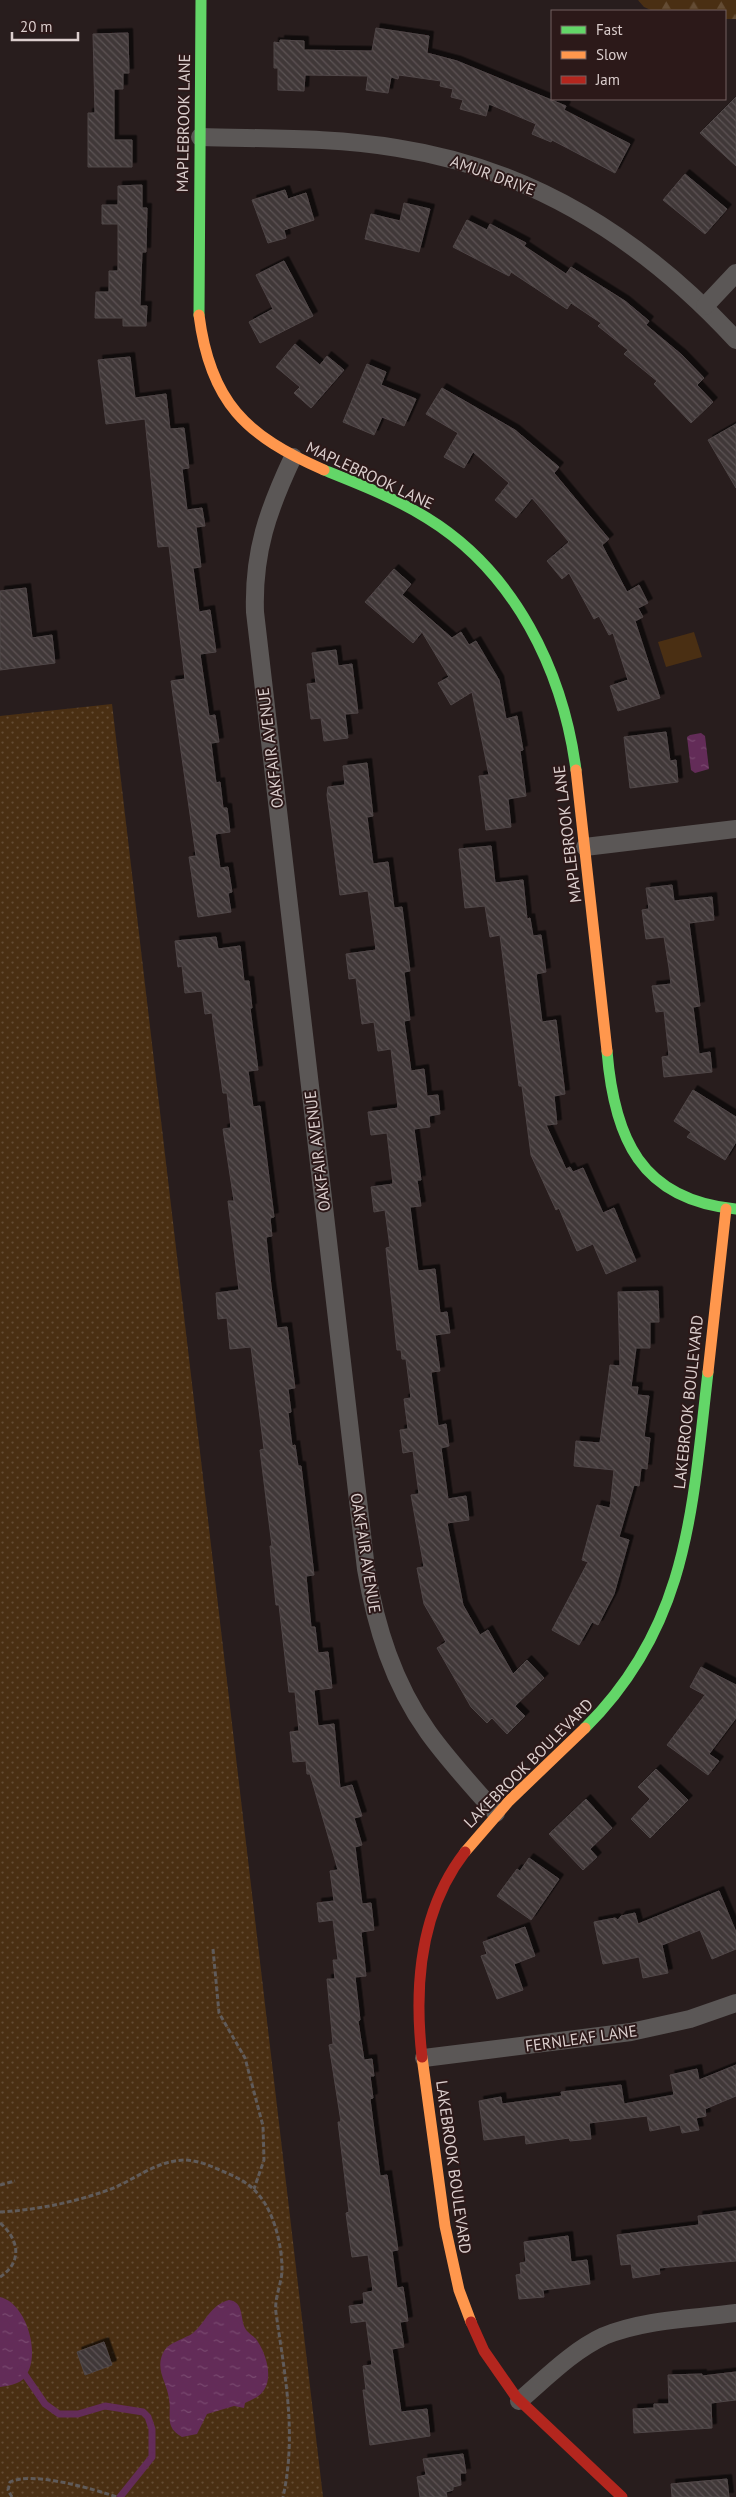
<svg xmlns="http://www.w3.org/2000/svg" width="736" height="2497" viewBox="0 0 736 2497" font-family="'PT Sans',sans-serif">
  <style>
    .grass { fill: url(#grass-dots) }
    .forest { fill: url(#forest-firs) }
    .park { fill: #4a2f13 }
    .water { fill: url(#water-ripples) }
    .lines { fill: none; stroke-linecap: round; stroke-linejoin: round }
    .stream { stroke: #632c58; stroke-width: 7 }
    .building { fill: url(#building-back-hatch); stroke: #4f4647; filter: url(#shadow) }
    .path { stroke: #605b5a; stroke-width: 3; stroke-dasharray: 5 2.5; stroke-linecap: butt }
    .street { stroke: #5b5756; stroke-width: 18 }
    .fast { stroke: #63d668; stroke-width: 11 }
    .slow { stroke: #ff974d; stroke-width: 11 }
    .jam { stroke: #b3261e; stroke-width: 11 }
    .labels { text-anchor: middle; stroke-width: 4; stroke-linejoin: round; paint-order: stroke }
    .street-label { font-size: 16px; fill: #dbcecd; stroke: #2c1919 }
  </style>
  <defs>
    <pattern id="grass-dots" width="8" height="8" patternUnits="userSpaceOnUse" patternTransform="scale(1.25)"><rect width="8" height="8" fill="#4a2f13"/><path d="M2 2h.1M6 6h.1" fill="none" stroke="#644c34" stroke-width="1.8" stroke-linecap="round"/></pattern>
    <pattern id="forest-firs" width="22" height="20" patternUnits="userSpaceOnUse" patternTransform="scale(1.25)"><rect width="22" height="20" fill="#4a2f13"/><path d="M5 1l3.5 6h-7zM16 11l3.5 6h-7z" fill="#644c34"/></pattern>
    <pattern id="water-ripples" width="26" height="14" patternUnits="userSpaceOnUse" patternTransform="scale(1.25)"><rect width="26" height="14" fill="#632c58"/><path d="M2 4q2-2 4 0t4 0M15 11q2-2 4 0t4 0" fill="none" stroke="#79496f"/></pattern>
    <pattern id="building-back-hatch" width="6" height="6" patternUnits="userSpaceOnUse" patternTransform="scale(1.25)"><rect width="6" height="6" fill="#413839"/><path d="M-1 5l2 2M0 0l6 6M5-1l2 2" fill="none" stroke="#5c5454"/></pattern>
    <filter id="shadow"><feDropShadow dx="4.5" dy="-4.5" stdDeviation="0" flood-color="#0009"/></filter>
  </defs>
  <rect width="100%" height="100%" fill="#281d1d"/>
  <path class="grass" d="M112 704 323 2497H0V716Z"/>
  <path class="forest" d="M638 0H736V19H725V11H653L644 7Z"/>
  <path class="park" d="M694 632 702 657 666 667 658 642Z"/>
  <g class="water">
    <path d="M701 733 705 736 709 769 695 773 691 770 687 737 690 735Z"/>
    <path d="M0 2297C27 2303 42 2357 25 2377 20 2384 8 2386 0 2387Z"/>
    <path d="M229 2300C244 2302 240 2318 245 2328 248 2334 255 2336 258 2342 266 2354 273 2377 264 2390 260 2397 251 2400 245 2403L244 2408 234 2406 207 2414 197 2434 182 2437C177 2434 173 2431 171 2426 168 2418 171 2408 169 2399 167 2382 154 2369 164 2351 169 2342 185 2339 193 2333 206 2322 210 2305 229 2300Z"/>
  </g>
  <g class="lines">
    <path class="stream" d="M21 2369 45 2404 59 2414H78L105 2406 143 2412 148 2417 152 2429V2457L120 2497"/>
  </g>
  <g class="building">
    <path d="M376 28 429 36 427 53 457 61 566 106 564 110 630 144 615 173 552 140 551 142 532 134 536 124 489 104 486 116 460 109 463 100 451 97 453 89 440 86 441 81 399 75 398 79 391 77 388 93 366 90 368 76 305 75 304 91 278 90V68H274V42L280 43V40L304 41V50L372 51Z"/>
    <path d="M128 33 129 73H123V89H114V140H132V167H88V113H95L93 34Z"/>
    <path d="M736 97V166L700 133Z"/>
    <path d="M685 174 727 209 705 234 663 200Z"/>
    <path d="M142 185V208H147L146 252H142L140 306H147L146 326H123V318H95L96 292H109V271H118V224H102V205H118V186Z"/>
    <path d="M285 190 288 199 306 193 314 220 284 230 286 238 268 243 252 200Z"/>
    <path d="M404 203 430 209 419 252 365 239 371 214 400 221Z"/>
    <path d="M467 220 487 230 490 224 526 243 524 246 566 274 571 267 625 301 649 321 646 325 682 355 704 378 697 385 713 402 691 423 654 384 657 381 624 354 628 350 598 326 601 323 571 303 567 309 511 272 509 276 453 247Z"/>
    <path d="M284 261 313 316 260 343 249 322 273 309 256 275Z"/>
    <path d="M295 344 320 365 327 356 344 370 311 408 294 393 300 387 276 367Z"/>
    <path d="M130 357 135 398 166 394 170 429 184 428 189 468 182 469 187 510 202 508 205 526 196 527 201 567 193 568 199 612 210 610 216 652 200 654 209 716 215 715 219 742 211 743 216 783 220 782 223 808H227L230 832 215 834 220 868 228 867 232 892 228 893 231 912 198 917 189 857 196 856 171 681 185 679 169 546 158 547 145 419 106 424 98 360Z"/>
    <path d="M367 364 386 372 381 385 416 399 404 426 382 417 374 435 343 422Z"/>
    <path d="M442 388 515 430 559 467 554 473 609 539 602 545 627 592 639 585 648 603 638 608 643 617 635 621 660 698 618 711 610 686 628 680 613 633 609 635 599 616 594 619 569 573 562 579 547 561 569 542 532 498 516 518 495 500 509 483 473 452 464 468 444 457 458 433 426 414Z"/>
    <path d="M736 424V488L708 440Z"/>
    <path d="M394 569 411 584 402 595 406 598 452 638 461 632 469 645 476 641 499 680 506 719 517 716 523 750 520 751 526 796 508 799 511 827 486 830 479 776 489 775 472 692 451 705 438 683 449 677 422 632 413 643 365 602Z"/>
    <path d="M26 588 32 638 52 635 55 663 0 670V591Z"/>
    <path d="M336 650 338 666 352 664 358 713 345 714 348 738 324 741 321 718 311 719 307 684 316 683 312 653Z"/>
    <path d="M666 732 670 761 676 760 678 782 630 788 624 737Z"/>
    <path d="M367 763 373 816 367 817 373 864 388 862 394 908 402 907 410 971 404 972 410 1020 404 1021 411 1071 424 1069 427 1096 438 1095 440 1114 429 1116 430 1127 414 1129 421 1180H417L421 1206 410 1207 418 1271 435 1269 440 1313 447 1312 450 1333 435 1335 440 1371 431 1372 438 1426 446 1424 449 1446 441 1448 448 1499 466 1496 469 1520 447 1523 463 1605 480 1635 488 1630 513 1674 527 1660 544 1678 515 1706 525 1716 507 1734 492 1718 487 1723 471 1707 437 1648 446 1642 424 1604 417 1568 424 1567 411 1495 419 1494 413 1451 403 1453 400 1430 408 1429 404 1399 411 1398 406 1359H402L401 1350H397L386 1248 390 1247 385 1210 374 1212 371 1187 393 1184 387 1133 371 1135 368 1112 398 1108 391 1049 378 1051 374 1022 362 1024 356 978 349 979 346 954 376 950 368 891 340 895 327 795 328 787 345 785 343 766Z"/>
    <path d="M491 846 495 883 523 880 527 919 530 918 533 936 541 935 546 972 536 974 542 1022 556 1020 565 1094 554 1096 557 1124 546 1125 566 1169 570 1167 573 1172 583 1168 603 1213 614 1208 636 1261 606 1274 593 1244 577 1251 559 1208 556 1210 531 1155 522 1086H519L500 935 490 937 485 906 465 908 459 849Z"/>
    <path d="M672 885 674 901 712 897 714 920 689 923 700 1006 693 1007 699 1054 710 1052 712 1072 664 1077 662 1057 669 1056 664 1011 656 1012 652 986 671 984 669 968 664 937 646 939 642 910 649 909 646 888Z"/>
    <path d="M216 937 218 949 240 946 244 981H249L252 1008H250L258 1070 248 1071 253 1107 260 1106 274 1217 270 1218 272 1236 266 1237 271 1286 277 1328 287 1327 295 1388 288 1389 291 1412 288 1413 292 1446 295 1445 298 1466H301L314 1575 306 1576 311 1627H315L318 1653 328 1652 332 1688 314 1690 318 1726 334 1724 340 1788 352 1785 362 1816 354 1818 362 1845 355 1847 362 1904 371 1903 374 1930 361 1932 366 1976 355 1977 360 2020 358 2021 364 2060 372 2059 374 2076H370L373 2098 370 2099 380 2176 387 2175 398 2250 392 2251 397 2288 403 2287 408 2321 400 2322 404 2347 392 2349 401 2412 427 2409 430 2436 370 2445 363 2390H366L363 2366 372 2365 366 2321 351 2323 349 2306 364 2304 363 2293 373 2291 368 2255 352 2257 346 2213 349 2212 338 2122H341L329 2045 333 2044 327 1979H335L333 1960H338L333 1920 319 1922 317 1903 334 1901 330 1871 338 1870 310 1774H307L306 1761 293 1762 290 1732 299 1731 295 1692H289L279 1605H276L270 1546H272L260 1450 264 1449 251 1347 230 1349 227 1318 218 1319 216 1293 239 1290 228 1201H234L223 1129 231 1128 227 1093H223L212 1013 205 1014 202 991 185 993 182 966 178 967 175 941Z"/>
    <path d="M693 1090 736 1117V1142L725 1160 687 1137 691 1132 674 1121Z"/>
    <path d="M658 1291 659 1322H650V1348H636L631 1387H638L637 1395 649 1396 644 1437 650 1438 647 1469 641 1468 639 1486 634 1485 619 1537 629 1540 614 1594 598 1625 592 1622 579 1645 552 1630 588 1562 582 1560 597 1505 610 1508 614 1470 574 1466 576 1441 600 1443 610 1365 620 1366 618 1292Z"/>
    <path d="M701 1667 736 1685V1718L709 1754 719 1761 708 1775 667 1745 705 1695 690 1687Z"/>
    <path d="M656 1769 688 1800 650 1838 631 1819 650 1799 638 1787Z"/>
    <path d="M586 1799 612 1828 590 1849 597 1857 583 1870 549 1834Z"/>
    <path d="M529 1858 559 1879 531 1920 497 1896 517 1869 520 1871Z"/>
    <path d="M719 1891 736 1932V1949L712 1959 700 1930 662 1945 668 1973 643 1978 639 1957 603 1964 594 1922 615 1918 618 1920 621 1916 635 1913 638 1924Z"/>
    <path d="M525 1927 535 1956 514 1964 523 1990 497 1999 481 1956 487 1954 483 1942Z"/>
    <path d="M736 2065V2096L705 2109 706 2116 696 2118 699 2130 682 2133 680 2125 650 2131 647 2116 589 2123 591 2139 570 2141 569 2138 526 2144 525 2135 484 2140 479 2101 501 2097 502 2104 562 2096 561 2092 621 2085 624 2104 674 2095 670 2075 697 2069 699 2080Z"/>
    <path d="M736 2211V2261L659 2268 660 2274 633 2278 631 2264 621 2265 617 2235 699 2225 698 2216Z"/>
    <path d="M568 2236 571 2262 587 2260 590 2284 543 2290 544 2297 519 2299 516 2275 521 2274 520 2263 526 2262 524 2242Z"/>
    <path d="M104 2342 112 2365 85 2375 77 2352Z"/>
    <path d="M736 2372V2400L711 2403 712 2428 634 2433 633 2409 654 2408V2404H669L668 2375 702 2374V2376Z"/>
    <path d="M463 2454 466 2473H460L461 2485 453 2487V2490L446 2492 447 2497H420L417 2477 426 2475 423 2459Z"/>
    <path d="M727 2479 729 2497H672L671 2484Z"/>
  </g>
  <g class="lines">
    <g class="path">
      <path d="M213 1949 219 2013 245 2058 263 2126 264 2160 254 2189"/>
      <path d="M0 2185 15 2181"/>
      <path d="M0 2212C37 2210 76 2202 111 2189 136 2179 156 2161 184 2160 196 2160 209 2165 220 2170 234 2176 248 2182 258 2194 274 2212 282 2245 282 2269 282 2284 274 2297 276 2313 285 2376 297 2434 283 2497"/>
      <path d="M0 2223C19 2239 23 2262 0 2277"/>
      <path d="M12 2497 8 2490 10 2482C33 2471 93 2489 117 2497"/>
    </g>
    <g class="street">
      <path d="M200 137C266 139 332 137 397 148 534 169 644 240 736 340"/>
      <path d="M705 306 736 273"/>
      <path d="M293 457C268 510 253 552 255 612L366 1569C376 1627 393 1683 428 1732 448 1760 473 1787 496 1813"/>
      <path d="M585 847 736 829"/>
      <path d="M424 2058 631 2032 690 2019 736 2003"/>
      <path d="M519 2401C546 2378 572 2351 604 2336 645 2319 693 2319 736 2313"/>
    </g>
    <g class="fast">
      <path d="M199 315 201 0"/>
      <path d="M324 470C359 484 395 498 427 518 515 572 563 671 576 770"/>
      <path d="M607 1051C614 1137 640 1200 736 1209"/>
      <path d="M585 1728C689 1625 692 1509 708 1372"/>
    </g>
    <g class="slow">
      <path d="M199 315C210 402 246 436 324 470"/>
      <path d="M576 770 607 1051"/>
      <path d="M708 1372 726 1209"/>
      <path d="M465 1852 509 1801 585 1728"/>
      <path d="M422 2057 445 2226 459 2290 471 2322"/>
    </g>
    <g class="jam">
      <path d="M422 2057C414 1987 420 1910 465 1852"/>
      <path d="M471 2322 484 2351 516 2397 622 2497"/>
    </g>
  </g>
  <g class="labels">
    <g class="street-label">
      <text transform="translate(183 123) rotate(-89)" y="6">MAPLEBROOK LANE</text>
      <text transform="translate(493 175) rotate(20)" y="6">AMUR DRIVE</text>
      <text transform="translate(370 475) rotate(25)" y="6">MAPLEBROOK LANE</text>
      <text transform="translate(270 748) rotate(-97)" y="6">OAKFAIR AVENUE</text>
      <text transform="translate(567 834) rotate(-97)" y="6">MAPLEBROOK LANE</text>
      <text transform="translate(317 1151) rotate(-97)" y="6">OAKFAIR AVENUE</text>
      <text transform="translate(688 1402) rotate(-84)" y="6">LAKEBROOK BOULEVARD</text>
      <text transform="translate(366 1553) rotate(81)" y="6">OAKFAIR AVENUE</text>
      <text transform="translate(528 1763) rotate(-45)" y="6">LAKEBROOK BOULEVARD</text>
      <text transform="translate(581 2038) rotate(-8)" y="6">FERNLEAF LANE</text>
      <text transform="translate(454 2167) rotate(82)" y="6">LAKEBROOK BOULEVARD</text>
    </g>
  </g>
  <rect x="551" y="10" width="175" height="90" fill="#2c1919" stroke="#726161"/>
  <rect x="561" y="26" width="25" height="8" fill="#63d668" stroke="#726161"/>
  <text x="596" y="35" font-size="15" fill="#dbcecd">Fast</text>
  <rect x="561" y="51" width="25" height="8" fill="#ff974d" stroke="#726161"/>
  <text x="596" y="60" font-size="15" fill="#dbcecd">Slow</text>
  <rect x="561" y="76" width="25" height="8" fill="#b3261e" stroke="#726161"/>
  <text x="596" y="85" font-size="15" fill="#dbcecd">Jam</text>
  <path d="M12 32v8h66v-8" fill="none" stroke="#dbcecd" stroke-width="2.5"/>
  <text x="20" y="32" font-size="15" fill="#dbcecd" stroke="#2c1919" stroke-width="4" paint-order="stroke">20 m</text>
</svg>
